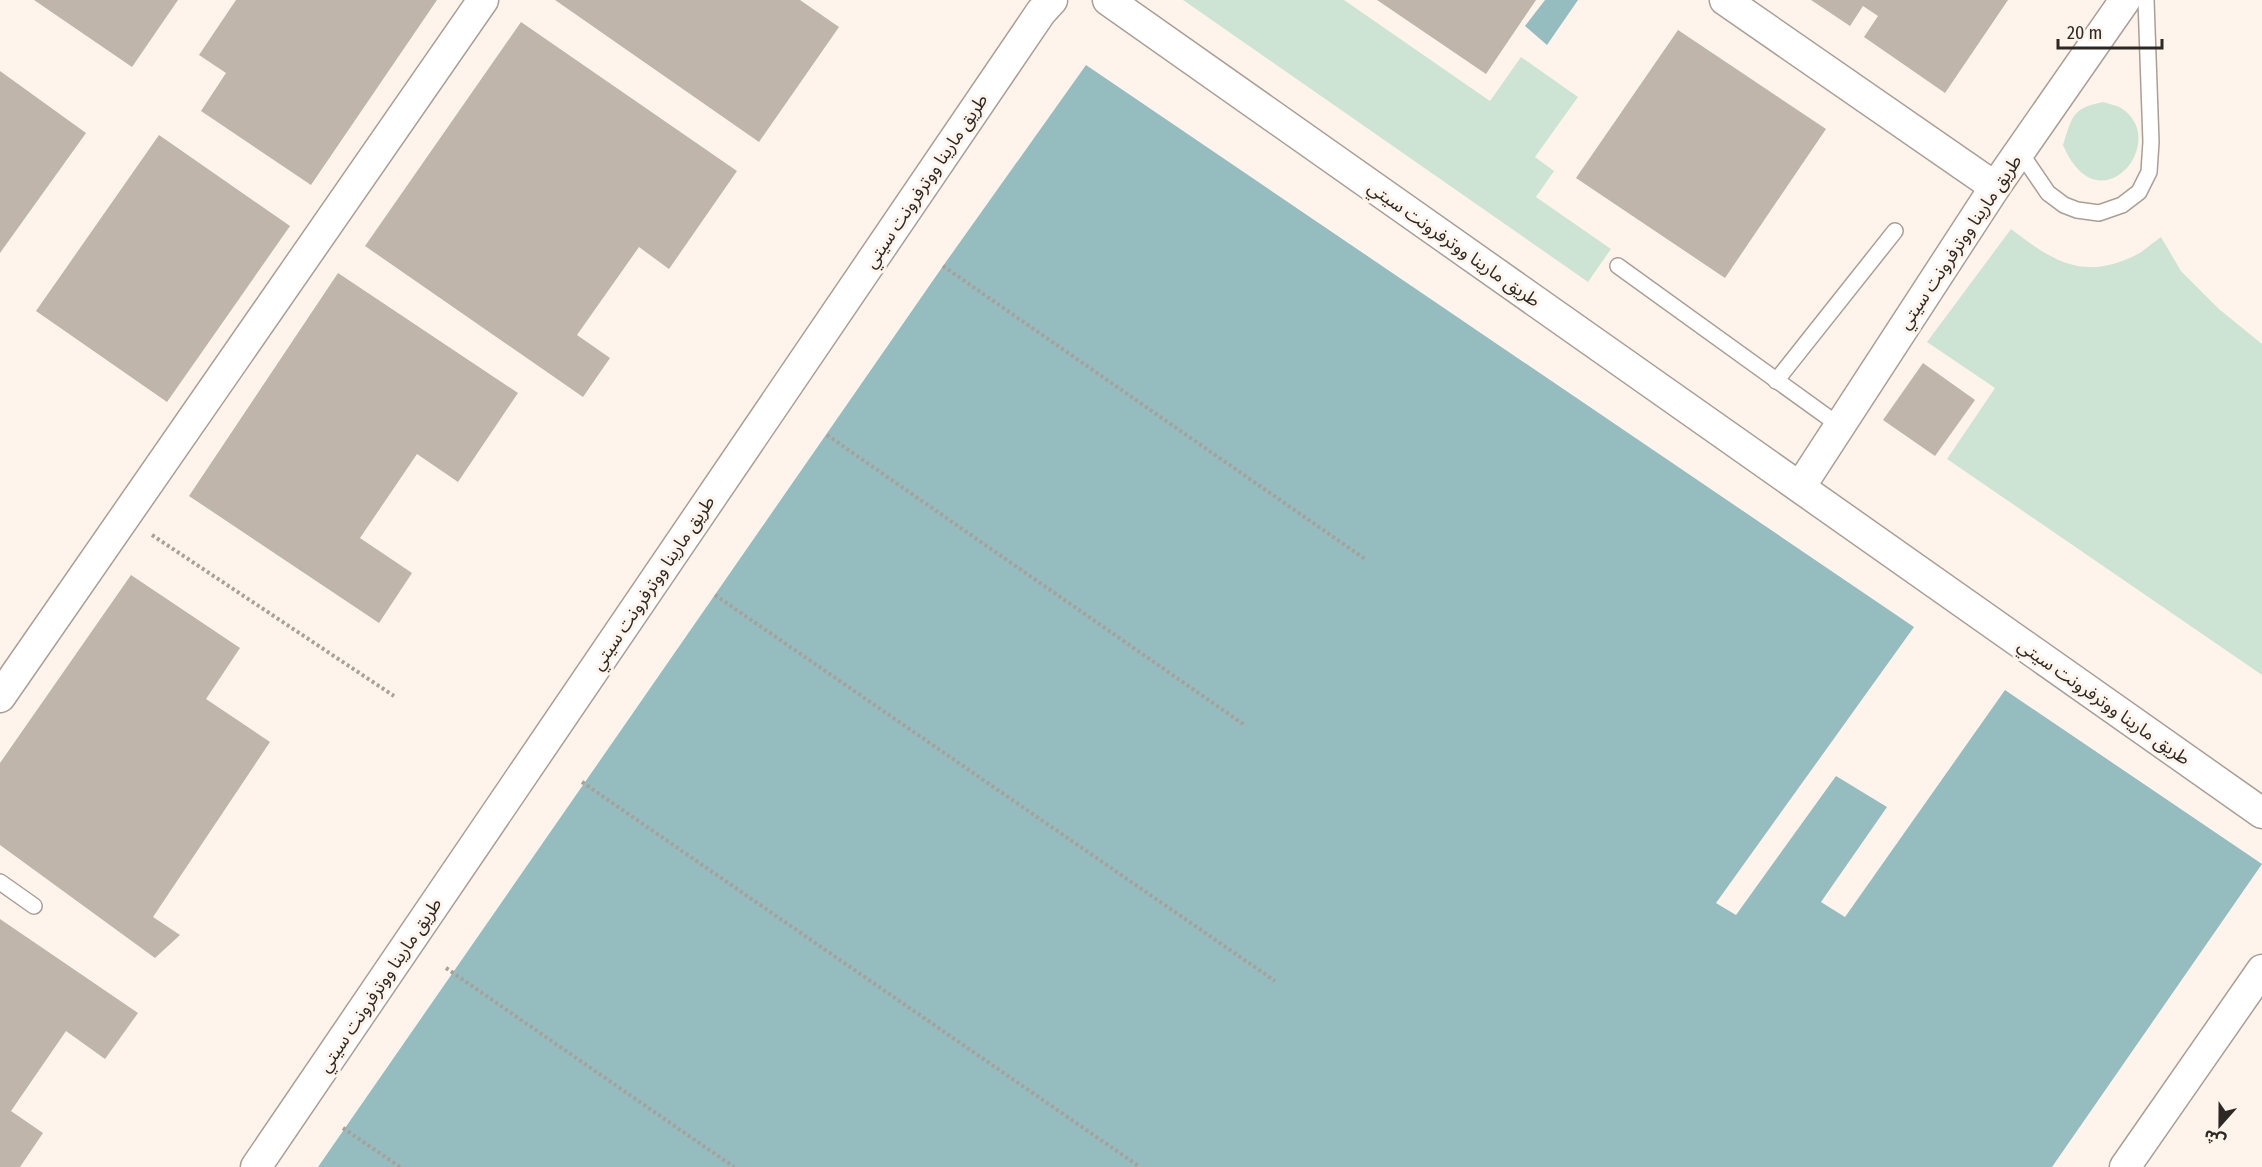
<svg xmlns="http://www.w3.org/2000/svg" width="2262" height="1167" viewBox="0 0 2262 1167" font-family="'Fira Sans Condensed','Noto Sans Arabic',sans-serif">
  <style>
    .green { fill: #cde4d5 }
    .water { fill: #95bdc0 }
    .building { fill: #c0b5ab }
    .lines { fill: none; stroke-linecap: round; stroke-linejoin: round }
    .lane-casing { stroke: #aa9f95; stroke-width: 18 }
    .street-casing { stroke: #aa9f95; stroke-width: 33 }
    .path { stroke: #a8a19a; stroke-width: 4; stroke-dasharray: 3 3; stroke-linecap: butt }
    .lane { stroke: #fff; stroke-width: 15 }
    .street { stroke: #fff; stroke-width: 30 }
    .labels { text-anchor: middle; stroke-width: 6; stroke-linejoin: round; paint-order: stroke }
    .street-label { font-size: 18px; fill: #2c2824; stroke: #fef4eb }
  </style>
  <rect width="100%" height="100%" fill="#fef4eb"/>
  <g class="green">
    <path d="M1183 0H1344L1490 101 1521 57 1578 97 1535 157 1554 171 1536 197 1611 249 1588 282Z"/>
    <path d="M2103 102C2109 104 2116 105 2121 108 2172 140 2099 230 2063 145 2072 117 2072 108 2103 102Z"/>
    <path d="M2011 229C2052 260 2081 281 2134 256 2143 252 2152 243 2161 237L2181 271 2219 309 2262 344V675L1947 459 1995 388 1927 342Z"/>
  </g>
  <g class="water">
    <path d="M1545 0H1578L1547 45 1525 26Z"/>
    <path d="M1086 65 1914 627 1716 903 1736 915 1836 776 1887 807 1821 902 1845 917 2005 690 2262 864 2052 1167H318L943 266Z"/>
  </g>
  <g class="building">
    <path d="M34 0H178L132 67Z"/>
    <path d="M236 0H437L311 185 201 111 226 73 199 55Z"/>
    <path d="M555 0H800L839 27 759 142Z"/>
    <path d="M1377 0H1536L1486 74Z"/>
    <path d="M1811 0H2008L1945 93 1864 37 1878 16 1863 6 1850 26Z"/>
    <path d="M521 22 737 171 669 269 639 247 577 335 610 358 583 397 365 246Z"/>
    <path d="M1678 30 1826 129 1725 278 1576 178Z"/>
    <path d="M0 71 86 133 0 253Z"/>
    <path d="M159 135 290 226 167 402 36 311Z"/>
    <path d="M338 273 518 393 458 482 417 454 360 538 412 573 379 623 189 496Z"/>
    <path d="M1923 363 1975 400 1935 456 1883 420Z"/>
    <path d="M131 575 240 648 206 699 270 742 153 917 180 935 155 958 0 845V763Z"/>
    <path d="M0 919 138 1013 105 1059 66 1031 11 1111 43 1133 20 1167H0Z"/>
  </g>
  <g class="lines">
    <defs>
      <g id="lane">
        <path d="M2020 152 2048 193 2064 205 2077 210 2099 213 2122 205 2139 192 2149 172 2151 142 2146 0"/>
        <path d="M1618 266 1840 426"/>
        <path d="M1776 381 1895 231"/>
        <path d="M0 882 34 906"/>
      </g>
      <g id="street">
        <path d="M1108 0 2262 813"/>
        <path d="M1725 0 1995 187"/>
        <path d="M1800 487 1995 187 2125 0"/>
        <path d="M0 697 483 0"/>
        <path d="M256 1167 1041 12 1052 0"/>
        <path d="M2125 1167 2262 970"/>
      </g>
    </defs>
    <use href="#lane" class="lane-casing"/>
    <use href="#street" class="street-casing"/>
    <g class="path">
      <path d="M943 266 1365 559"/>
      <path d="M827 435 1246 726"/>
      <path d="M152 535 394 696"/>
      <path d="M715 595 1275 981"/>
      <path d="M582 782 1140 1167"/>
      <path d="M446 968 734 1167"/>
      <path d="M343 1128 400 1167"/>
    </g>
    <use href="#lane" class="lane"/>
    <use href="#street" class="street"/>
  </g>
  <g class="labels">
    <g class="street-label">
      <text transform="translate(926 181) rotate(-56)" y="6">طريق مارينا ووترفرونت سيتي</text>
      <text transform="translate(1960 242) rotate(-56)" y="6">طريق مارينا ووترفرونت سيتي</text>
      <text transform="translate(1454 244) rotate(35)" y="6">طريق مارينا ووترفرونت سيتي</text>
      <text transform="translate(653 583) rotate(-56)" y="6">طريق مارينا ووترفرونت سيتي</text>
      <text transform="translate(2104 702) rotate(35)" y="6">طريق مارينا ووترفرونت سيتي</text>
      <text transform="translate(380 985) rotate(-56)" y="6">طريق مارينا ووترفرونت سيتي</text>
    </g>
  </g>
  <g transform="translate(2220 1125) rotate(201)" stroke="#fef4eb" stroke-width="4.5" paint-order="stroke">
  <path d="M0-4.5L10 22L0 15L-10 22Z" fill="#2c2824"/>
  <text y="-9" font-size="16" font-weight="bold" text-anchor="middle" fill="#2c2824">ش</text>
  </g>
  <path d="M2058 39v9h104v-9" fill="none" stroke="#2c2824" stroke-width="3"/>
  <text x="2067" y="39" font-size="18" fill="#2c2824" stroke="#fef4eb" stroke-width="4.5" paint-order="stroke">20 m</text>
</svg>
